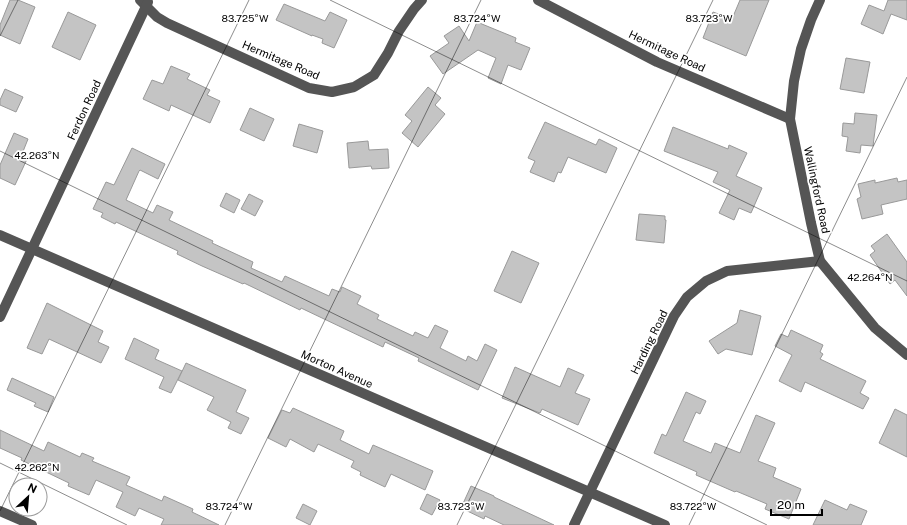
<svg xmlns="http://www.w3.org/2000/svg" width="907" height="525" viewBox="0 0 907 525" font-family="'Public Sans',sans-serif">
  <style>
    .building { fill: #c4c4c4; stroke: #999 }
    .lines { fill: none; stroke-linecap: round; stroke-linejoin: round }
    .minor { stroke: #555; stroke-width: 10 }
    .ticks { fill: none; stroke: #000; stroke-width: 1; stroke-opacity: 0.45 }
    .labels { text-anchor: middle; stroke-width: 3.5; stroke-linejoin: round; paint-order: stroke }
    .street-label { font-size: 11px; fill: #000; stroke: #fff }
    .ticks-label { font-size: 10px; text-anchor: middle; fill: #000; stroke: #fff; stroke-width: 3.5; stroke-linejoin: round; paint-order: stroke }
  </style>
  <rect width="100%" height="100%" fill="#fff"/>
  <g class="building">
    <path d="M10 0H18L35 7 20 44 0 35V25Z"/>
    <path d="M740 0H769L746 56 703 38 713 12 732 19Z"/>
    <path d="M888 0H907V20L891 14 883 34 861 24 869 5 884 11Z"/>
    <path d="M284 4 325 21 330 12 347 20 334 48 322 43 323 39 312 35V36L276 20Z"/>
    <path d="M68 12 96 25 80 60 52 47Z"/>
    <path d="M477 22 516 38 515 42 530 48 521 70 508 65 501 84 488 78 496 58 478 50 443 74 430 56 449 43 444 36 459 26 469 41Z"/>
    <path d="M846 58 870 62 864 93 840 89Z"/>
    <path d="M171 66 190 74 187 79 210 90 207 95 220 101 210 123 171 105 169 111 143 99 152 80 163 84Z"/>
    <path d="M428 87 441 98 435 105 445 114 418 147 402 133 412 121 405 115Z"/>
    <path d="M5 89 23 97 16 112 0 105V100Z"/>
    <path d="M250 108 274 119 264 141 240 130Z"/>
    <path d="M855 113 877 115 873 146 861 145 860 153 846 151 848 137 842 136 843 123 854 124Z"/>
    <path d="M545 122 596 145 599 139 617 148 606 173 568 157 561 173 558 172 554 182 530 172 535 161 528 158Z"/>
    <path d="M299 124 323 131 317 153 293 146Z"/>
    <path d="M673 127 728 149 729 145 747 153 736 176 762 188 751 213 739 208 734 220 719 213 730 190 713 182 718 172 664 151Z"/>
    <path d="M14 133 28 139 22 154 28 157 15 185 0 178V165Z"/>
    <path d="M368 141 369 150 388 149 389 168 372 169 371 166 349 168 347 143Z"/>
    <path d="M132 148 165 164 158 179 140 170 139 171 126 200 153 213 157 205 173 212 169 220 213 241 212 243 253 262 251 268 282 282 285 276 329 296 332 289 340 292 342 287 361 296 357 304 379 315 377 319 413 336 415 332 428 338 435 325 448 331 440 348 466 361 468 356 477 361 485 344 497 350 478 390 418 361 419 358 385 342 383 347 301 308 300 310 244 283 243 284 202 266 177 254 178 251 116 222 115 224 101 217 103 213 93 209 106 182 114 185Z"/>
    <path d="M897 178 898 182 907 180V199L881 205 883 214 862 219 857 199 861 197 858 184 875 180V183Z"/>
    <path d="M226 193 240 200 234 213 220 206Z"/>
    <path d="M249 194 263 201 255 216 241 209Z"/>
    <path d="M639 214 665 216V220H666L664 243 636 240Z"/>
    <path d="M887 234 907 262V296L895 280 890 284 870 255 875 251 871 246Z"/>
    <path d="M512 251 539 263 521 303 494 291Z"/>
    <path d="M47 303 103 331 98 342 109 347 101 363 49 339 42 354 27 348Z"/>
    <path d="M740 310 761 316 752 355 726 349 718 354 709 341 737 323Z"/>
    <path d="M791 330 823 345 820 352 823 354 820 359 866 381 860 393 869 398 863 409 805 382 801 392 779 381 792 355 775 346 781 334 788 337Z"/>
    <path d="M134 338 159 350 155 359 182 371 171 393 159 388 164 377 125 359Z"/>
    <path d="M186 363 246 390 236 412 249 418 241 434 228 428 231 422 207 410 214 397 178 380Z"/>
    <path d="M515 367 560 387 568 368 584 375 575 393 590 399 578 425 542 409 540 413 502 398Z"/>
    <path d="M12 378 54 397 48 412 34 406 36 403 7 390Z"/>
    <path d="M686 392 706 401 700 414 696 412 683 441 711 453 715 443 740 453 756 415 775 423 758 461 776 468 773 477 801 489 789 519 765 509 767 504 736 491 735 492 696 475 697 472 654 453 662 434 666 436Z"/>
    <path d="M293 408 344 431 340 440 369 454 373 445 433 471 425 490 391 474 385 487 360 475 361 472 351 467 354 461 318 444 314 452 290 439 286 447 268 438 282 410 290 413Z"/>
    <path d="M895 409 907 415V457L879 443Z"/>
    <path d="M0 430 44 451 48 442 80 457 82 453 94 458 92 461 130 477 126 485 162 501 164 496 193 509 192 512 219 525H161L164 519 139 508 135 516 116 507 123 492 96 480 89 495 68 486 69 483 21 460 22 458 0 448Z"/>
    <path d="M471 486 494 496V497L554 525H504L485 516 484 519 461 508Z"/>
    <path d="M427 494 440 500 432 515 420 509Z"/>
    <path d="M825 500 847 510 850 504 867 511 861 525H813Z"/>
    <path d="M303 504 317 511 310 525 296 518Z"/>
  </g>
  <g class="lines">
    <g class="minor">
      <path d="M140 0 157 17 167 23 309 88 332 92 354 87 374 75 388 53 399 31 414 9 422 0"/>
      <path d="M538 0 657 62 790 119"/>
      <path d="M820 0 811 20 801 49 794 81 790 119 811 223 820 261 875 328 907 355"/>
      <path d="M0 235 665 525"/>
      <path d="M0 317 148 2"/>
      <path d="M0 511 32 525"/>
      <path d="M574 525 674 316 687 297 706 281 727 271 820 261"/>
    </g>
  </g>
  <path class="ticks" d="M330 0 907 281M0 36 18 0M0 151 767 525M0 463 127 525M0 511 249 0M225 525 481 0M457 525 713 0M689 525 907 77"/>
  <g class="labels">
    <g class="street-label">
      <text transform="translate(667 51) rotate(25)" y="4">Hermitage Road</text>
      <text transform="translate(281 60) rotate(23)" y="4">Hermitage Road</text>
      <text transform="translate(84 110) rotate(-65)" y="4">Ferdon Road</text>
      <text transform="translate(817 190) rotate(78)" y="4">Wallingford Road</text>
      <text transform="translate(649 342) rotate(-64)" y="4">Harding Road</text>
      <text transform="translate(337 369) rotate(24)" y="4">Morton Avenue</text>
    </g>
  </g>
  <g class="ticks-label">
    <text x="245" y="22">83.725°W</text>
    <text x="477" y="22">83.724°W</text>
    <text x="709" y="22">83.723°W</text>
    <text x="37" y="159">42.263°N</text>
    <text x="870" y="281">42.264°N</text>
    <text x="37" y="471">42.262°N</text>
    <text x="229" y="510">83.724°W</text>
    <text x="461" y="510">83.723°W</text>
    <text x="693" y="510">83.722°W</text>
  </g>
  <g transform="translate(28 497) rotate(26)"><circle r="19" fill="#ffffff" stroke="#999999"/>
  <path d="M0-3L7 15L0 10L-7 15Z" fill="#000000"/>
  <text y="-6" font-size="11" font-weight="bold" text-anchor="middle" fill="#000000">N</text>
  </g>
  <path d="M771 509v6h51v-6" fill="none" stroke="#000000" stroke-width="2"/>
  <text x="777" y="509" font-size="12" fill="#000000" stroke="#ffffff" stroke-width="3" paint-order="stroke">20 m</text>
</svg>
